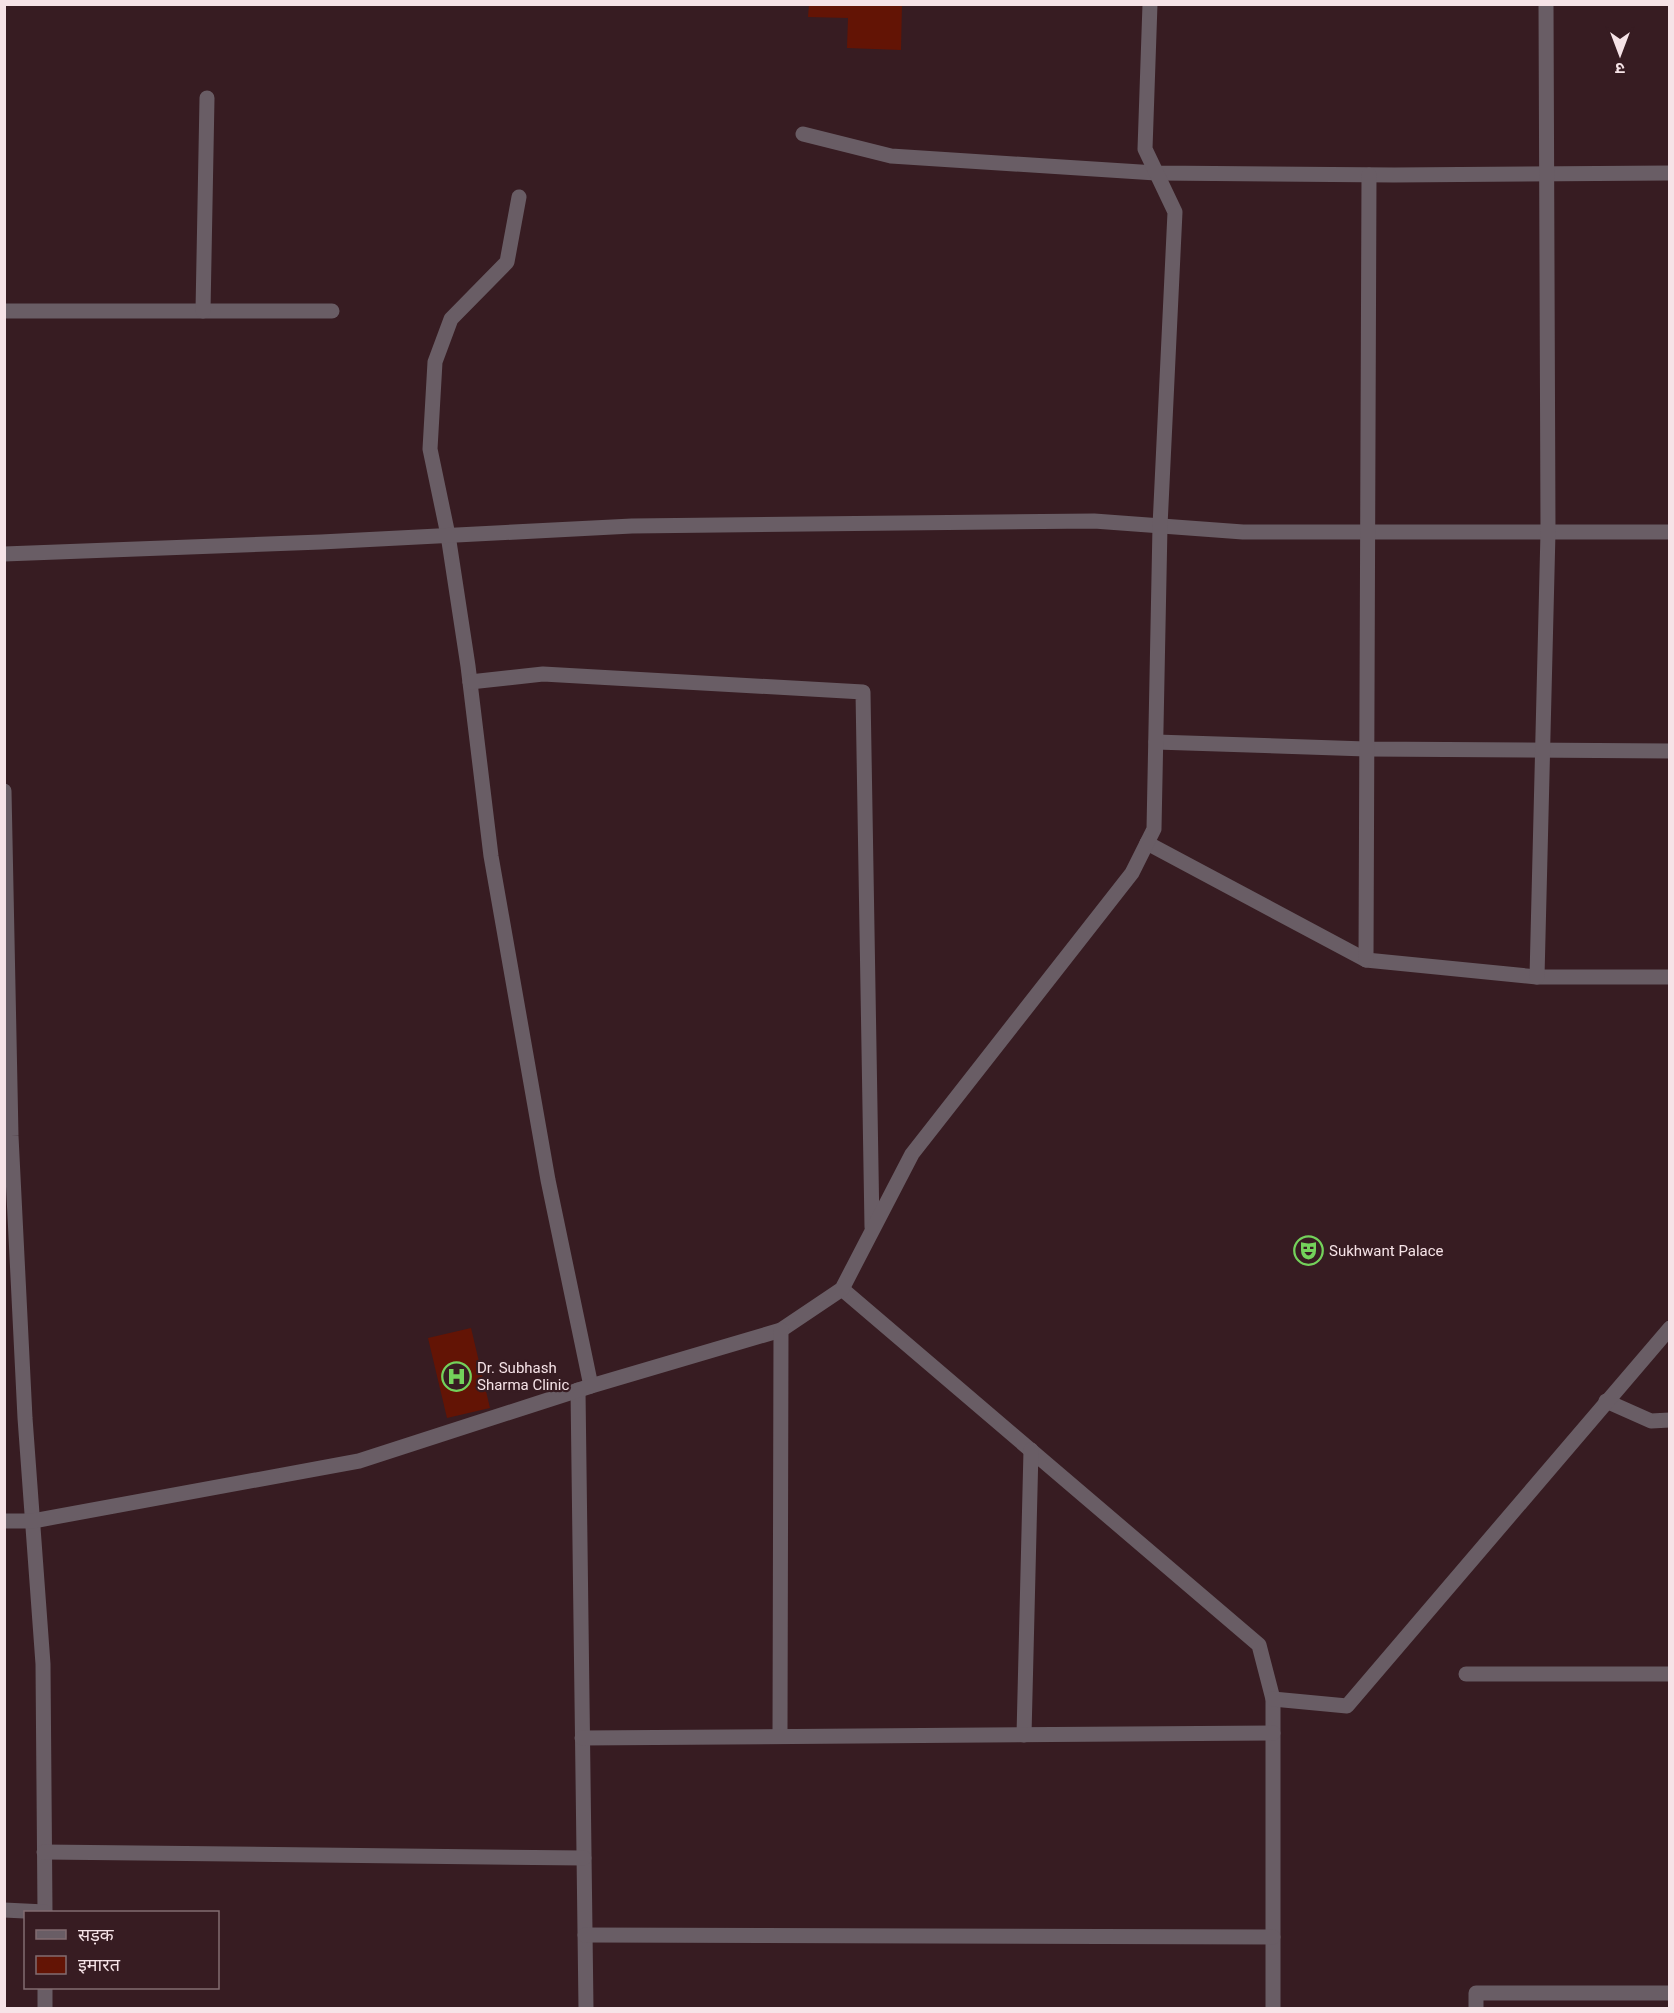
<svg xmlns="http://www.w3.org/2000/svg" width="1674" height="2013" viewBox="0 0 1674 2013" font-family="Roboto,'Noto Sans Devanagari',sans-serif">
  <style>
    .building { fill: #631405 }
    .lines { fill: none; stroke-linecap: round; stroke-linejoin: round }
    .minor { stroke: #695d65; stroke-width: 15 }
    .labels { text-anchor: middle; stroke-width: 4.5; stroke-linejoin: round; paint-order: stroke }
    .poi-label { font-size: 15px; fill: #f6e3e7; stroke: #371c22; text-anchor: start }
  </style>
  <rect width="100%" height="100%" fill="#371c22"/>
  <g class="building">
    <path d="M809 4H902L901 50 847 48 848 18 808 17Z"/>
    <path d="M471 1328 490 1408 447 1418 428 1338Z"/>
  </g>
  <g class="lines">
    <g class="minor">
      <path d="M803 134 891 156 1156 173 1394 175 1670 173"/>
      <path d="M519 197 507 262 451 319 435 362 430 449 448 535 468 666 491 856 548 1180 591 1386"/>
      <path d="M4 311H332"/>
      <path d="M203 311 207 98"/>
      <path d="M4 554 321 542 632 526 1094 521 1243 532H1670"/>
      <path d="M470 682 543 674 863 692 872 1227"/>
      <path d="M1156 742 1366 749 1670 751"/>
      <path d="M4 791 11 1136 25 1418 43 1664 45 1912"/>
      <path d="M1147 843 1366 960 1537 977H1670"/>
      <path d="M1366 960 1369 175"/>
      <path d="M1537 977 1548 532 1546 4"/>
      <path d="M842 1289 1259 1645 1273 1699V2008"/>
      <path d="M578 1390 586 2008"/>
      <path d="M1606 1401 1651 1421 1670 1420"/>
      <path d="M4 1521H33L359 1461 591 1386 781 1330 842 1289 912 1154 1132 873 1154 829 1160 526 1175 212 1145 149 1150 4"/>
      <path d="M1466 1674H1670"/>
      <path d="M1273 1699 1347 1706 1670 1328"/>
      <path d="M1024 1735 1031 1450"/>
      <path d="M780 1736 781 1330"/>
      <path d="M582 1738 1273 1733"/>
      <path d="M44 1852 584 1858"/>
      <path d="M4 1910 45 1912"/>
      <path d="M585 1935 1273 1937"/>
      <path d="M45 1988V2008"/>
      <path d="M1476 2008V1993H1670"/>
    </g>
  </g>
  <defs>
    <symbol id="theatre-ring" viewBox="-11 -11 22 22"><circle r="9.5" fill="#371c22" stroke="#74d25b" stroke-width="1.5"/><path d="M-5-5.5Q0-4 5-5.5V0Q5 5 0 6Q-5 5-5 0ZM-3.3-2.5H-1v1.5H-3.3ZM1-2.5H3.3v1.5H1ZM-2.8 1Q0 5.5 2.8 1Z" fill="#74d25b"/></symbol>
    <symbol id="hospital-ring" viewBox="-11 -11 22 22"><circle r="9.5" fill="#371c22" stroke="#74d25b" stroke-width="1.5"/><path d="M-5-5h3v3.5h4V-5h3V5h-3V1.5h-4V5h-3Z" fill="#74d25b"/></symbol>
  </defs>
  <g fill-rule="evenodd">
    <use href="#theatre-ring" x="1292" y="1234" width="33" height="33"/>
    <use href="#hospital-ring" x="440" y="1360" width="33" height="33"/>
  </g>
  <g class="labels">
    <g class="poi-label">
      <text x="1329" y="1256">Sukhwant Palace</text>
      <text x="477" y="1373">Dr. Subhash<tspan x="477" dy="17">Sharma Clinic</tspan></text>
    </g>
  </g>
  <rect width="1674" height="2013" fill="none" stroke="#f6e3e7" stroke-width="12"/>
  <rect x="24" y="1911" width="195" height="78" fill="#371c22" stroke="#836c71" stroke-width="1.5"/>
  <rect x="36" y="1930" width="30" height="9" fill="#695d65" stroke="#836c71" stroke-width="1.5"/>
  <text x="78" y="1941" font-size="18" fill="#f6e3e7">सड़क</text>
  <rect x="36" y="1956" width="30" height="18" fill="#631405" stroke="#836c71" stroke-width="1.5"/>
  <text x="78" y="1971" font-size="18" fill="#f6e3e7">इमारत</text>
  <g transform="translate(1620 54) rotate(180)" stroke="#371c22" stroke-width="4.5" paint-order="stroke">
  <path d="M0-4.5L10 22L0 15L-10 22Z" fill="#f6e3e7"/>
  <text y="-9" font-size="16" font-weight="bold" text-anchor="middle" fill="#f6e3e7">उ</text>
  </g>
</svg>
